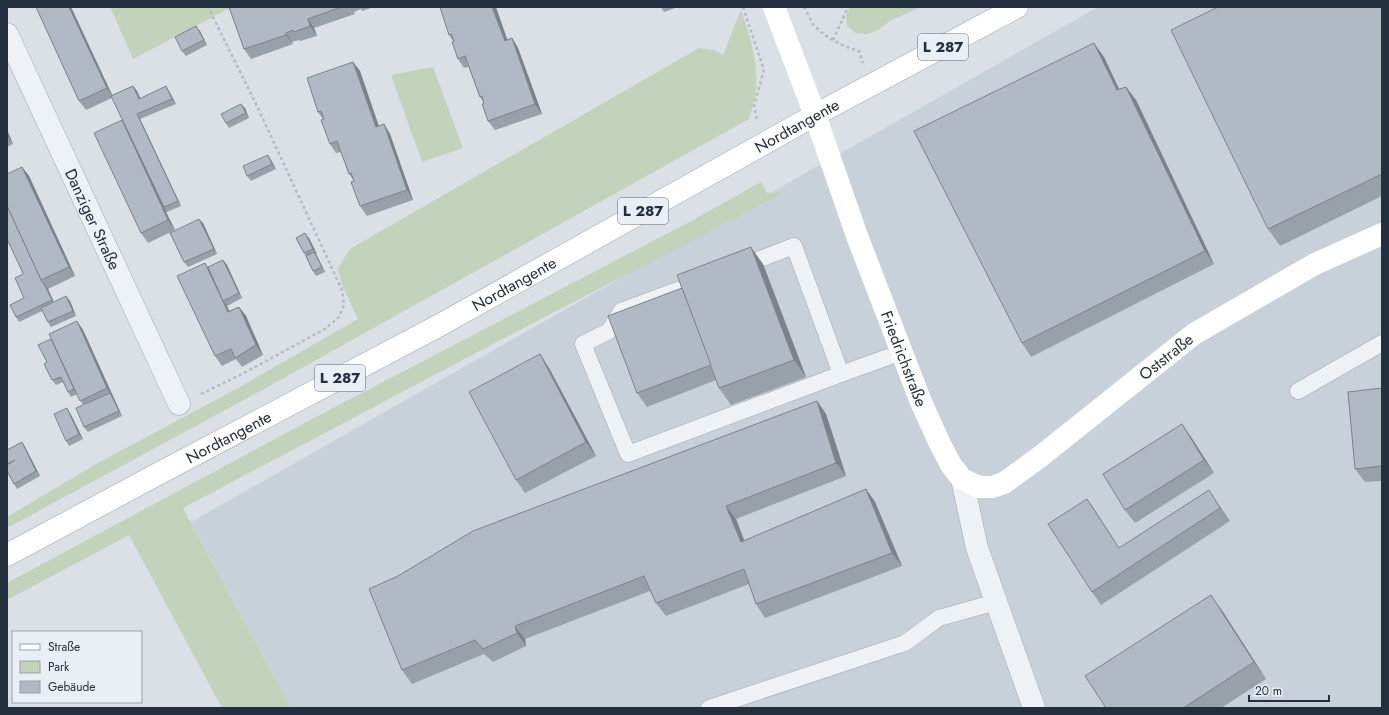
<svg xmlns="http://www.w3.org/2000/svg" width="1389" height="715" viewBox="0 0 1389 715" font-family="Jost,sans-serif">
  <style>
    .built { fill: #c8d0d9 }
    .green { fill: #c2d2bb }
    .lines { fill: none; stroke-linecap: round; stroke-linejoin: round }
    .lane-casing { stroke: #a0a7b1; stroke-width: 17 }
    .street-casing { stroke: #a0a7b1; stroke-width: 23 }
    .primary-casing { stroke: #99a5b4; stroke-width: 23 }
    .path { stroke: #b5bbc2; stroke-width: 2.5; stroke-dasharray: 3 3; stroke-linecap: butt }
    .lane { stroke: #eef1f5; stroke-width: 16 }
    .street { stroke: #eef1f5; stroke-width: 22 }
    .secondary { stroke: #fff; stroke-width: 22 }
    .primary { stroke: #fff; stroke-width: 22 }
    .wall { fill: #98a0a9 }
    .shaded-wall { fill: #7c8289 }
    .building { fill: #b1bac4; stroke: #7c8289 }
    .labels { text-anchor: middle; stroke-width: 4; stroke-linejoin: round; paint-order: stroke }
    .shield { fill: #eaeff5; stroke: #5f6975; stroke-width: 1 }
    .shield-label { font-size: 15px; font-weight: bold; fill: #232f3e }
    .street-label { font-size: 16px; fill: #232f3e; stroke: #eaeff5 }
  </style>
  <rect width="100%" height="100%" fill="#dbe0e7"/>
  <path class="built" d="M1098 7H1382V708H291L191 522Z"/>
  <g class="green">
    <path d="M110 7H232L133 59Z"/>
    <path d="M850 7H921L890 21 878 30 867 34 856 33 847 26 846 15Z"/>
    <path d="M741 10C751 40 760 66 755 98 753 105 751 112 749 119L255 394 7 528V517L96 464 238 388 358 319 341 283 338 268 350 249 699 48 714 50 723 55Z"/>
    <path d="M433 67 463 148 422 162 391 75Z"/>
    <path d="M761 182 767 193 785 192 491 345 183 508 291 708H222L129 535 7 600V583L316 417 695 219Z"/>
  </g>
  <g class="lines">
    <defs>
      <g id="lane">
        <path d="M739 267 794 246 841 374"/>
        <path d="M702 281 621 311 609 331 583 344 628 454 841 374 902 352"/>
        <path d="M1298 391 1382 343"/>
        <path d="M709 708 905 643 939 618 996 602"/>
      </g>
      <g id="street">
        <path id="s1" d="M7 34 179 404"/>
        <path d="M962 479 977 548 1034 708"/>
      </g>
      <g id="primary">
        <path id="s3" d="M7 555 156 475 440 325 815 115 1017 7"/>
      </g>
    </defs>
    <use href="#lane" class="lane-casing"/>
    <use href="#street" class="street-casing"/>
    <use href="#primary" class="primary-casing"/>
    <g class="path">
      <path d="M743 7 764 70 754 106 757 120"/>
      <path d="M804 7C807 12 810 19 813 24 825 38 842 46 859 51L863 63"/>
      <path d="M833 40 848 7"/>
      <path d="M201 394 244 373 325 329 339 317 344 305 342 290 257 106 208 7"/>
    </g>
    <use href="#lane" class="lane"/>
    <use href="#street" class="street"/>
    <path class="secondary" id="s2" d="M774 7 815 115 857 236 921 402 940 444 951 465 962 479 979 487H992L1004 483 1041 456 1194 334 1315 264 1382 234"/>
    <use href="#primary" class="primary"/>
  </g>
  <g class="wall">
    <path d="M36 7H71L112 95 133 86 137 91 140 99 169 91 176 104 140 119 181 206 167 212H166L175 230 148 243 141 233 125 125 112 98 86 110 79 101Z"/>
    <path d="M229 7H374L362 11 361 9 354 12 355 14 314 28 317 36 300 41 299 40 292 42 293 44 251 59 244 49Z"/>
    <path d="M440 7 507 40 512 38 518 48 542 114 495 130 488 121 484 103 480 97 469 67 464 68 458 59 453 41 449 35Z"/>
    <path d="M661 7H678L664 12Z"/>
    <path d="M1382 7V196L1280 246 1268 229Z"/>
    <path d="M200 31 207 45 186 56 182 51Z"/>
    <path d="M1104 57 1119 89 1126 87 1136 100 1214 264 1031 357 1022 343Z"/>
    <path d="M353 62 360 71 379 126 384 124 390 134 413 200 367 216 360 206 354 181 349 174 341 152 336 153 330 144 323 119 318 112Z"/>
    <path d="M245 108 249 118 229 128 226 123Z"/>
    <path d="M7 130 13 144 7 147Z"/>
    <path d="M268 155 271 160 276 169 251 181 247 176Z"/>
    <path d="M22 167 29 176 75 276 48 289 54 302 66 296 70 301 76 316 51 327 48 322 42 311 19 322 16 317 24 298 23 273Z"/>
    <path d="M203 223 217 254 188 267 184 262Z"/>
    <path d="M309 238 317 254H316L325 272 316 276 313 271 304 253Z"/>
    <path d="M223 260 227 265 242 298 227 306 229 311 239 307 246 316 263 355 242 367 236 359 222 366 215 356 208 267Z"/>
    <path d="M763 264 806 377 731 405 719 388 716 380 647 407 637 393Z"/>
    <path d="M77 321 83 330 122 416 88 432 84 427 83 405 77 394 71 397 68 392 63 382 56 385 52 380 47 362 51 339Z"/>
    <path d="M549 368 596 456 525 493 516 480Z"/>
    <path d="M1382 388V481L1365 482 1355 469Z"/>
    <path d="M817 401 826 414 846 476 736 519 744 541 866 489 875 502 902 566 765 618 756 604 749 584 666 616 656 603 650 591 525 639 526 646 493 662 484 654 412 684 402 670Z"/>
    <path d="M70 413 83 439 69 446 66 441Z"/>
    <path d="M1191 437 1214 473 1135 523 1125 510Z"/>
    <path d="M22 442 25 447 40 476 17 489 14 484 7 471V450Z"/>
    <path d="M1087 499 1119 548 1218 504 1230 521 1101 605 1092 592Z"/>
    <path d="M1223 612 1266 679 1221 708H1106Z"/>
  </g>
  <g class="shaded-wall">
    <path d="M69 7H71L113 97 107 88Z"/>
    <path d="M492 7H496L511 50 505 41Z"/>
    <path d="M308 19 314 28 317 36 310 26Z"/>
    <path d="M196 26 200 31 207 45 204 40Z"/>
    <path d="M286 33 292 42 293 44 286 35Z"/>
    <path d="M512 38 518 48 542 114 535 104Z"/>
    <path d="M1094 43 1104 57 1126 104 1117 90Z"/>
    <path d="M353 62 360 71 382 136 376 127Z"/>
    <path d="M133 86 137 91 143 104 139 99Z"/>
    <path d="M166 86 169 91 176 104 172 99Z"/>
    <path d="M1126 87 1136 100 1214 264 1205 251Z"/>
    <path d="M241 104 245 108 249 118 246 113Z"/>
    <path d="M137 114 140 119 181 206 178 201Z"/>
    <path d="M122 120 128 130 164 207 166 212 175 230 168 220Z"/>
    <path d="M384 124 390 134 413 200 407 190Z"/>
    <path d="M7 130 13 144 7 135Z"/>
    <path d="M268 155 271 160 276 169 272 164Z"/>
    <path d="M22 167 29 176 75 276 69 267Z"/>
    <path d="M199 219 203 223 217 254 214 249Z"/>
    <path d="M305 233 309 238 317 254 313 249Z"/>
    <path d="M751 247 763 264 806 377 794 360Z"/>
    <path d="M314 252 317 256 325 272 322 267Z"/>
    <path d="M223 260 227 265 242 298 239 293Z"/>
    <path d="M205 263 211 272 223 301 227 306 234 322 228 312Z"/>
    <path d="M44 284 48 289 55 305 52 300Z"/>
    <path d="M66 296 70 301 76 316 73 311Z"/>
    <path d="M239 307 246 316 263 355 256 345Z"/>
    <path d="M77 321 83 330 122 416 119 411 110 393 107 388Z"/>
    <path d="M540 354 549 368 596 456 586 442Z"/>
    <path d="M817 401 826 414 846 476 836 463Z"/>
    <path d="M67 408 70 413 83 439 79 434Z"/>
    <path d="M1182 424 1191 437 1214 473 1204 460Z"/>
    <path d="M22 442 25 447 40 476 36 471Z"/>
    <path d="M866 489 875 502 902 566 892 553Z"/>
    <path d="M1209 490 1218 504 1230 521 1220 508Z"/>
    <path d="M1087 499 1096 512 1128 562 1119 548Z"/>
    <path d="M726 506 736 519 750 555 741 542Z"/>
    <path d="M1211 595 1223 612 1266 679 1254 662Z"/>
    <path d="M515 626 525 639 526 646 517 633Z"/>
  </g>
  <g class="building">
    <path d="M36 7H69L107 88 79 101Z"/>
    <path d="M229 7H341L308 19 310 26 294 32 293 30 286 33V35L244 49Z"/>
    <path d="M440 7H492L505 41 512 38 535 104 488 121 482 104H484L482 96 480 97 465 56 458 59 452 42 454 41 451 34 449 35Z"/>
    <path d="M1218 7H1382V174L1268 229 1171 30Z"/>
    <path d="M196 26 204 40 182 51 175 37Z"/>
    <path d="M1094 43 1117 90 1126 87 1205 251 1022 343 914 131Z"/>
    <path d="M353 62 376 127 384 124 407 190 360 206 351 182 354 181 351 173 349 174 337 141 330 144 321 120 324 119 321 111 318 112 307 78Z"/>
    <path d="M133 86 139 99 166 86 172 99 137 114 178 201 164 207 111 96Z"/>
    <path d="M241 104 246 113 226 123 221 114Z"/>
    <path d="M122 120 168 220 141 233 94 133Z"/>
    <path d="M268 155 272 164 247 176 243 166Z"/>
    <path d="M22 167 69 267 41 280 7 206V174Z"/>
    <path d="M7 206 41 280 44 284 52 300 16 317 10 305 24 298 15 278 23 274V273L7 239Z"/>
    <path d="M199 219 214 249 184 262 170 233Z"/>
    <path d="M305 233 313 249 304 253 296 238Z"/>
    <path d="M751 247 794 360 719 388 677 275Z"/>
    <path d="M314 252 322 267 313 271 306 256Z"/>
    <path d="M223 260 239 293 223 301 208 267Z"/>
    <path d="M205 263 228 312 239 307 256 345 235 358 231 349 215 356 177 276Z"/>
    <path d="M682 288 711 365 637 393 608 316Z"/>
    <path d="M66 296 73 311 48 322 41 308Z"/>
    <path d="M77 321 107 388 80 401 49 334Z"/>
    <path d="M51 339 74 389 68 392 61 377 52 380 44 364 47 362 38 345Z"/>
    <path d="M540 354 586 442 516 480 469 392Z"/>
    <path d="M1382 388V466L1355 469 1348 392Z"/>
    <path d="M110 393 119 411 84 427 76 408Z"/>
    <path d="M817 401 836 463 726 506 741 542 866 489 892 553 756 604 744 569 656 603 644 576 515 626 517 633 483 649 475 640 402 670 369 589 398 576 473 531Z"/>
    <path d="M67 408 79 434 66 441 54 414Z"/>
    <path d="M1182 424 1204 460 1125 510 1103 474Z"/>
    <path d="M22 442 36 471 14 484 7 471V465L15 460 7 464V450Z"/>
    <path d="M1209 490 1220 508 1092 592 1048 524 1087 499 1119 548Z"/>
    <path d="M1211 595 1254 662 1183 708H1106L1085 676Z"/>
  </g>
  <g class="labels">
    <g class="shield">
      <rect x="918" y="34" width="50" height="26" rx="3"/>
      <rect x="618" y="198" width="50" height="26" rx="3"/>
      <rect x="315" y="365" width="50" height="26" rx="3"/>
    </g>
    <g class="shield-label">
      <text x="943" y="52">L 287</text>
      <text x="643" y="216">L 287</text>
      <text x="340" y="383">L 287</text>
    </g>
    <g class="street-label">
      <text dy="6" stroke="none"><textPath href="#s3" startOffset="899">Nordtangente</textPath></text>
      <text dy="6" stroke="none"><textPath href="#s1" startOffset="204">Danziger Straße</textPath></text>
      <text dy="6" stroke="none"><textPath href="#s3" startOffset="575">Nordtangente</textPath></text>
      <text dy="6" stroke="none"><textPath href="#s2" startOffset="759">Oststraße</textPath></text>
      <text dy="6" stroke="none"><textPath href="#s2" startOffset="375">Friedrichstraße</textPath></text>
      <text dy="6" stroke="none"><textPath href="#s3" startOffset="251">Nordtangente</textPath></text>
    </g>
  </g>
  <rect width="1389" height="715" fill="none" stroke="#232f3e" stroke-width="16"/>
  <rect x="12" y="631" width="130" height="72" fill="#eaeff5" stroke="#9aa2ac"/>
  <rect x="20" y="644" width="20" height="6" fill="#ffffff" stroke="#9aa2ac"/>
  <text x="48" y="651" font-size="12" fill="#232f3e">Straße</text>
  <rect x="20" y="661" width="20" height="12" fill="#c2d2bb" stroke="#9aa2ac"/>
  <text x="48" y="671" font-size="12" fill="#232f3e">Park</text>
  <rect x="20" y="681" width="20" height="12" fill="#b1bac4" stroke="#9aa2ac"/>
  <text x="48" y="691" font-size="12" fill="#232f3e">Gebäude</text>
  <path d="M1249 695v6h80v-6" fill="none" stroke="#232f3e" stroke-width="2"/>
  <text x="1255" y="695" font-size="12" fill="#232f3e" stroke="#eaeff5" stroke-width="3" paint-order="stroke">20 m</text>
</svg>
